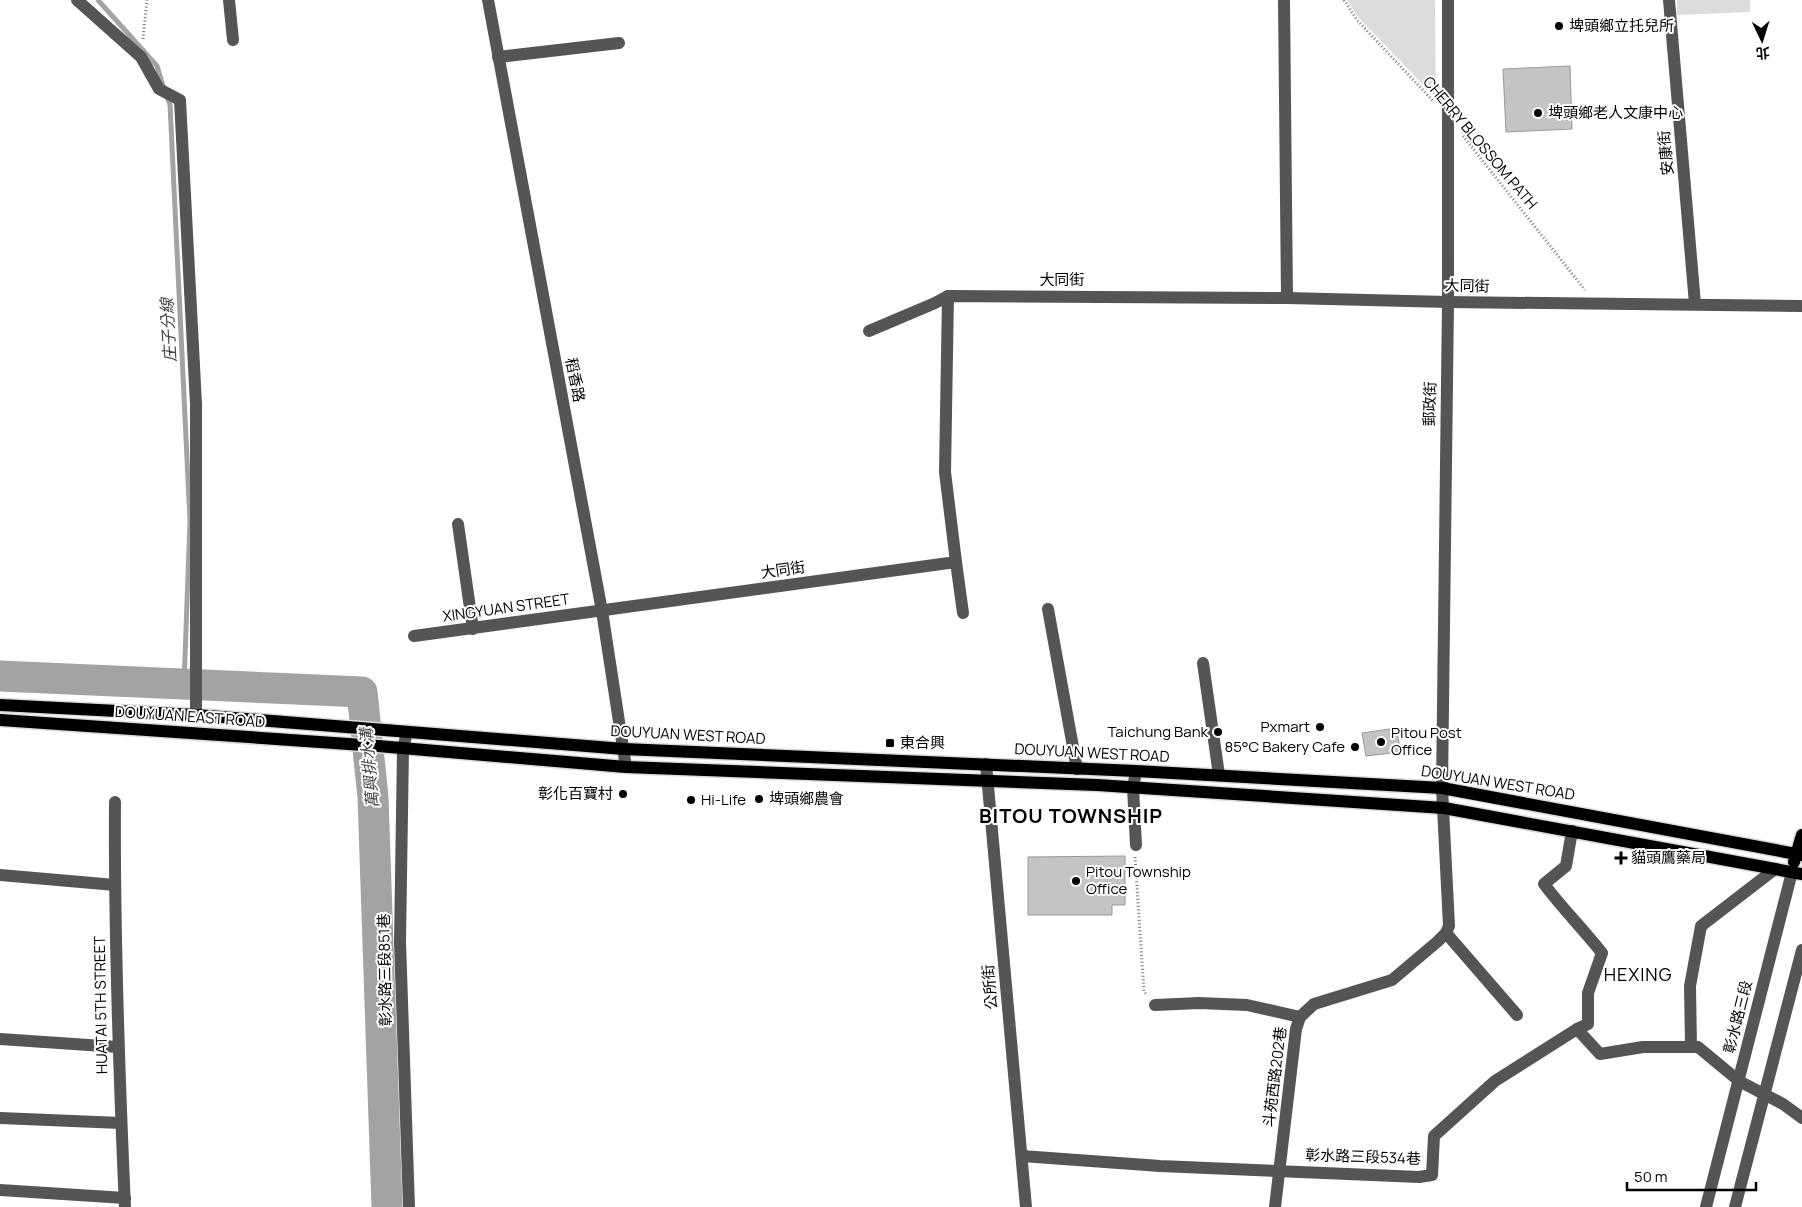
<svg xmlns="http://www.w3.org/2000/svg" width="1802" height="1207" viewBox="0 0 1802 1207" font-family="Manrope,'Noto Sans TC',sans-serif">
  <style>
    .park { fill: #dcdcdc }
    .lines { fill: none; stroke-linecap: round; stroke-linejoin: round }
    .stream { stroke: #a3a3a3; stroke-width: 5 }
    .river { stroke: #a3a3a3; stroke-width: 31 }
    .building { fill: #c4c4c4; stroke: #999 }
    .major-casing { stroke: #dbdbdb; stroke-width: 15 }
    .path { stroke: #777; stroke-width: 3; stroke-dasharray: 1 2.5; stroke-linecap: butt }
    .minor { stroke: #555; stroke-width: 12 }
    .major { stroke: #000; stroke-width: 12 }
    .poi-dot { fill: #000; stroke: #fff; stroke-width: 2 }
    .labels { text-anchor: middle; stroke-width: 4; stroke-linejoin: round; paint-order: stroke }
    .poi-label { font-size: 15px; fill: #000; stroke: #fff; text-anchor: start }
    .street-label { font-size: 15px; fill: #000; stroke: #fff }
    .water-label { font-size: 16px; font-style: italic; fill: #444; stroke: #fff }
    .quarter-label { font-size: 18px; letter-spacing: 1px; fill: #000; stroke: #fff }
    .district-label { font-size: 20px; font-weight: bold; letter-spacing: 1px; fill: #000; stroke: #fff }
  </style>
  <rect width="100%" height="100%" fill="#fff"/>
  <g class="park">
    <path d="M1347 0H1435L1436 98 1358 17Z"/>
    <path d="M1677 0H1750V12L1677 15Z"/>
  </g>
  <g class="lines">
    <g class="stream">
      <path d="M98 0 157 66 163 86"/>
      <path d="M167 96 170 105 190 521 184 684"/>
    </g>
    <path class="river" d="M0 676 362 692 373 797 387 1207"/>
  </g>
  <g class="building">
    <path d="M1570 66 1572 129 1506 132 1503 69Z"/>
    <path d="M1396 728 1401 752 1366 756 1362 733Z"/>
    <path d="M1125 856V905H1112V915H1028V857Z"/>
  </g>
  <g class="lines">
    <defs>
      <g id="major">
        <path d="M0 705 196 715 624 749 1136 771 1442 788 1802 855"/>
        <path d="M0 720 378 746 626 767 1097 785 1444 808 1802 874"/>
        <path d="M1794 862 1802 835"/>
      </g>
    </defs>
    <use href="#major" class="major-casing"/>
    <g class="path">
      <path d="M1344 0 1357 20 1433 101"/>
      <path d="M143 39 147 0"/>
      <path d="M1463 136 1585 290"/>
      <path d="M1135 857 1144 992 1147 995"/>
    </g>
    <g class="minor">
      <path d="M77 0 141 57 159 89 180 100 196 404V715"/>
      <path d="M229 0 233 40"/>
      <path d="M488 0 602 611 626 767"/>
      <path d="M1284 0 1287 298"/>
      <path d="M1669 0 1695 304"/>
      <path d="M498 57 619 43"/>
      <path d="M869 331 935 303 948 296"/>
      <path d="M458 524 473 629"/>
      <path d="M956 562 963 613"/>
      <path d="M1048 609 1077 769"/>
      <path d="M414 636 956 562 945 472 948 296 1287 298 1448 302 1802 306"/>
      <path d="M1203 663 1219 775"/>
      <path d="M407 732 403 749 400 942 409 1207"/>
      <path d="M986 764 1026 1207"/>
      <path d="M115 802C114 937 119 1072 125 1207"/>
      <path d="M1136 845 1133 788 1136 771"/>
      <path d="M0 875 115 885"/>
      <path d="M1446 933 1517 1015"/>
      <path d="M1155 1005 1199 1003 1247 1005 1300 1017"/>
      <path d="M1577 1029 1600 1054 1643 1047H1698L1739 1081 1783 1104 1802 1118"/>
      <path d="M0 1039 118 1047"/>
      <path d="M1691 1046 1690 986 1701 926 1775 869"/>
      <path d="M0 1118 121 1123"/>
      <path d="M1022 1156 1160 1166 1419 1177 1432 1175 1434 1136 1495 1081 1577 1029 1588 1024V993L1602 953C1583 929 1562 908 1544 884L1566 866 1572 831"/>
      <path d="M0 1190 125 1198"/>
      <path d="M1275 1207 1296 1029 1300 1017 1314 1004 1392 980 1437 942 1446 933 1449 926 1442 788 1448 302V0"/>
      <path d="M1706 1207 1792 872"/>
      <path d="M1735 1207 1802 950"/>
    </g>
    <use href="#major" class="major"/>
  </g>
  <g class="poi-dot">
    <circle cx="1559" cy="26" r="5"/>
    <circle cx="1538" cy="113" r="5"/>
    <circle cx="1320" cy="727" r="5"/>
    <circle cx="1218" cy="732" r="5"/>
    <circle cx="1381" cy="742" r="5"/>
    <rect x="885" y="738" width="10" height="10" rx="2.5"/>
    <circle cx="1355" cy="747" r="5"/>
    <circle cx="623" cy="794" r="5"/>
    <circle cx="759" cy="799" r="5"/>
    <circle cx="691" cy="800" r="5"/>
    <path d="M1618.5 850.5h5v5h5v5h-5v5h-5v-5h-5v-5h5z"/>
    <circle cx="1076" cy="881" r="5"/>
  </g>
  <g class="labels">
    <g class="poi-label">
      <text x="1569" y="31">埤頭鄉立托兒所</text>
      <text x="1548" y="118">埤頭鄉老人文康中心</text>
      <text x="1310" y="732" text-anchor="end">Pxmart</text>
      <text x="1208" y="737" text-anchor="end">Taichung Bank</text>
      <text x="1391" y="738">Pitou Post<tspan x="1391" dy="17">Office</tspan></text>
      <text x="900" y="748">東合興</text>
      <text x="1345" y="752" text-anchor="end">85°C Bakery Cafe</text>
      <text x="613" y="799" text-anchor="end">彰化百寶村</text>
      <text x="769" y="804">埤頭鄉農會</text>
      <text x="701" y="805">Hi-Life</text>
      <text x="1631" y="863">貓頭鷹藥局</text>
      <text x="1086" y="877">Pitou Township<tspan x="1086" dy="17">Office</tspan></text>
    </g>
    <g class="street-label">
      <text transform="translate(1480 143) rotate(50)" y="5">CHERRY BLOSSOM PATH</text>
      <text transform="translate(1666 153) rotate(-95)" y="5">安康街</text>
      <text x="1062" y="285">大同街</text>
      <text transform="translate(1467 286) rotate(1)" y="5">大同街</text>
      <text transform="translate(575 380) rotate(79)" y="5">稻香路</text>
      <text transform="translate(1430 404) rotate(-89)" y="5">郵政街</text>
      <text transform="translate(783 570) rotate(-8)" y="5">大同街</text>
      <text transform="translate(506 608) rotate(-8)" y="5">XINGYUAN STREET</text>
      <text transform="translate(190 717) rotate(4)" y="5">DOUYUAN EAST ROAD</text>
      <text transform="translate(688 735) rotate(3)" y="5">DOUYUAN WEST ROAD</text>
      <text transform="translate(1092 753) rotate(3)" y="5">DOUYUAN WEST ROAD</text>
      <text transform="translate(1498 783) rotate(9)" y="5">DOUYUAN WEST ROAD</text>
      <text transform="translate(385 970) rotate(-91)" y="5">彰水路三段851巷</text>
      <text transform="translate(990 987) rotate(-95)" y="5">公所街</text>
      <text transform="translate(101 1005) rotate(-91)" y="5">HUATAI 5TH STREET</text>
      <text transform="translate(1738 1017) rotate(-76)" y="5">彰水路三段</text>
      <text transform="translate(1275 1077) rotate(-83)" y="5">斗苑西路202巷</text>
      <text transform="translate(1363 1157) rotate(2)" y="5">彰水路三段534巷</text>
    </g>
    <g class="water-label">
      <text transform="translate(168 330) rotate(-93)" y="6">庄子分線</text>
      <text transform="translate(369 768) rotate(-95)" y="6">萬興排水溝</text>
    </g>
    <g class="quarter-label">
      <text x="1638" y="981">HEXING</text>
    </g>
    <g class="district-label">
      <text x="1071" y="823">BITOU TOWNSHIP</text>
    </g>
  </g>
  <g transform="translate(1762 40) rotate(176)" stroke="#ffffff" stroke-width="4" paint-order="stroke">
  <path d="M0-4L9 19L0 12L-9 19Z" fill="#000000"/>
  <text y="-8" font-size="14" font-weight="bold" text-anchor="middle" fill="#000000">北</text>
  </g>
  <path d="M1627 1182v8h129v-8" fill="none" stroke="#000000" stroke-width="2.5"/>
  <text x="1634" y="1182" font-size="15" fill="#000000" stroke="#ffffff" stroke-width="4" paint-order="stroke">50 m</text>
</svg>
